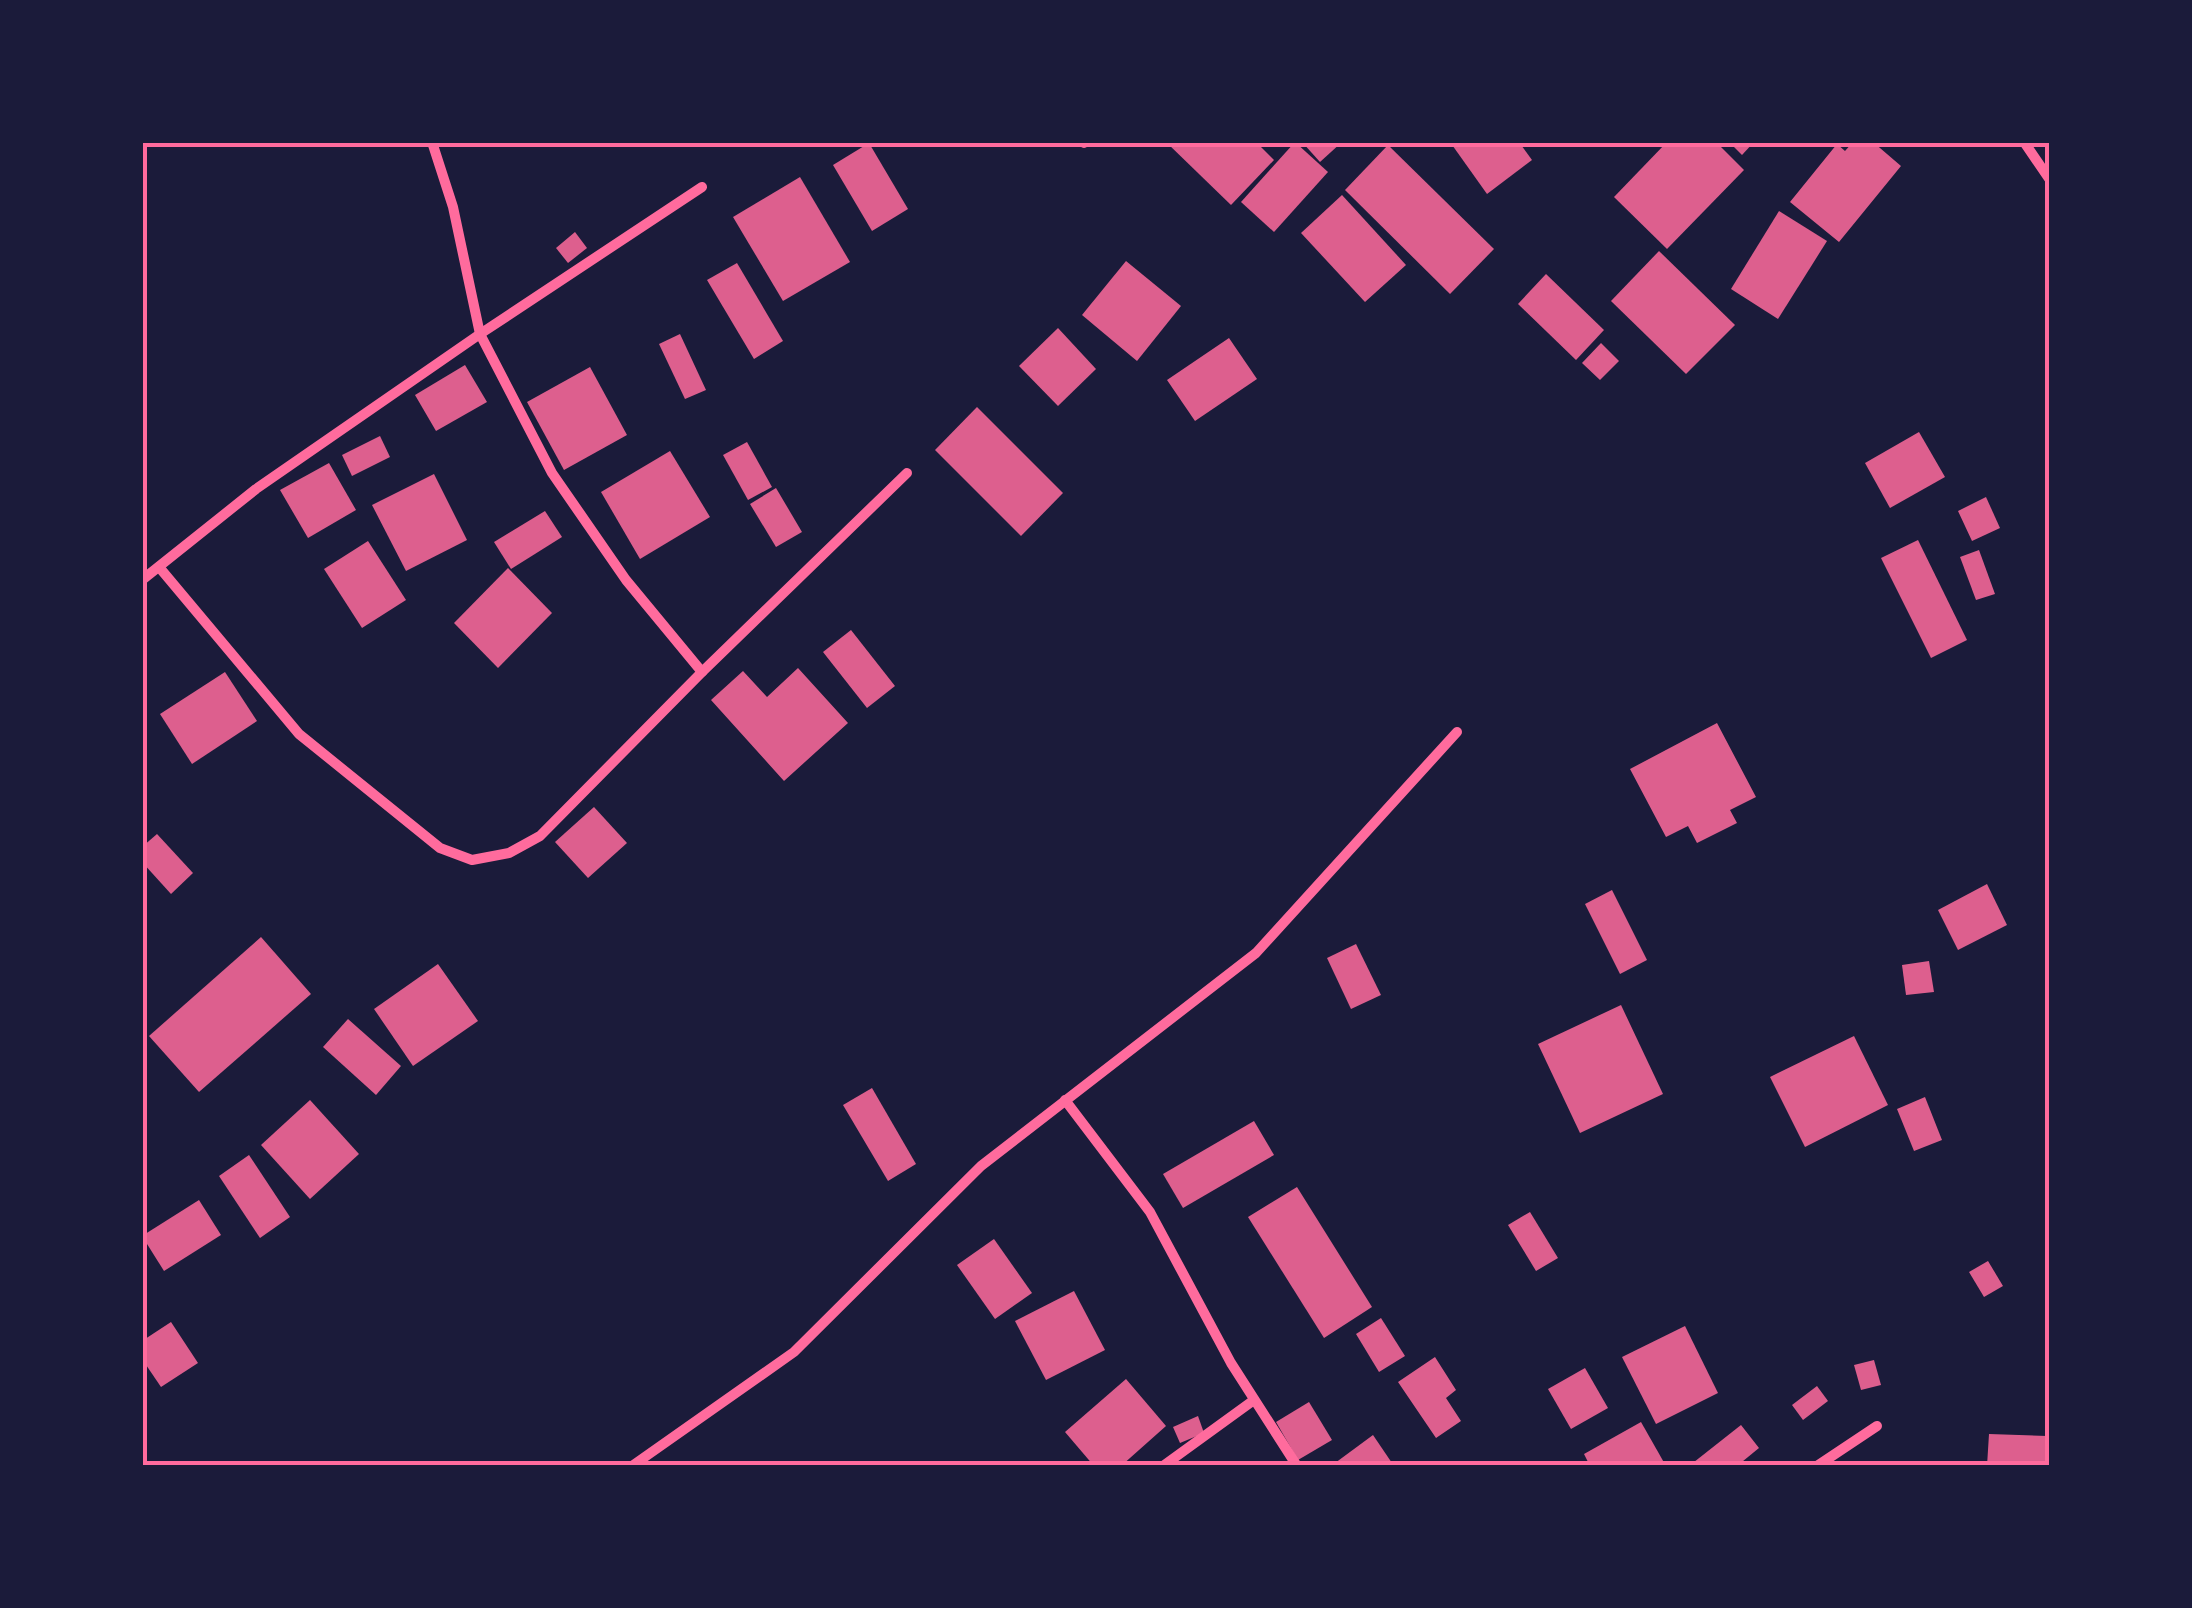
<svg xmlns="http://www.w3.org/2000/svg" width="2192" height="1608" viewBox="0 0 2192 1608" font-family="'Source Sans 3',sans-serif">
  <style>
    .building { fill: #dd5f8e }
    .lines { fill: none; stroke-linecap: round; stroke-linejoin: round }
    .minor { stroke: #ff6b9d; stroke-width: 10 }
    .neatline { fill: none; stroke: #ff6b9d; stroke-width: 4 }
  </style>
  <rect width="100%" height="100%" fill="#1b1b3a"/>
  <g class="building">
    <path d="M1166 142H1256L1274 160 1231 205Z"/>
    <path d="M1295 142 1328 172 1274 232 1241 202Z"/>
    <path d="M1302 142H1342L1320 162Z"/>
    <path d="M1450 142H1519L1532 160 1487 194Z"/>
    <path d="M1667 142H1716L1744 170 1667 249 1614 197Z"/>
    <path d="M1729 142H1754L1742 155Z"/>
    <path d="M1853 142H1873L1901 166 1839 242 1790 202 1837 144 1845 151Z"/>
    <path d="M869 143 908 209 872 231 833 165Z"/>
    <path d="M1388 145 1494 249 1450 294 1345 190Z"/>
    <path d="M800 177 850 262 783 301 733 217Z"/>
    <path d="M1342 195 1406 265 1365 302 1301 233Z"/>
    <path d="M1779 211 1827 241 1778 319 1731 289Z"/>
    <path d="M575 232 587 248 568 263 556 248Z"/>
    <path d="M1659 251 1735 325 1686 374 1611 301Z"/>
    <path d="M1126 261 1181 306 1137 361 1082 315Z"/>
    <path d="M737 263 783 341 754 359 707 280Z"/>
    <path d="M1546 274 1604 330 1576 360 1518 304Z"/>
    <path d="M1058 328 1096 369 1058 406 1019 366Z"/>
    <path d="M680 334 706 390 685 399 659 344Z"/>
    <path d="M1229 338 1257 379 1195 421 1167 380Z"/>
    <path d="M1601 343 1619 361 1600 380 1582 363Z"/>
    <path d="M465 365 487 402 436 431 415 395Z"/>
    <path d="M590 367 627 435 564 470 527 402Z"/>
    <path d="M977 407 1063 493 1021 536 935 450Z"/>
    <path d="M1919 432 1945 477 1890 508 1865 463Z"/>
    <path d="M380 436 390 457 352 476 342 455Z"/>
    <path d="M747 442 772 487 748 500 723 455Z"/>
    <path d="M670 451 710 517 640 559 601 492Z"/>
    <path d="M329 463 356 510 308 538 280 490Z"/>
    <path d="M434 474 467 540 406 571 372 505Z"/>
    <path d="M776 488 802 532 776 547 750 504Z"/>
    <path d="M1986 497 2000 528 1972 541 1958 511Z"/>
    <path d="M545 511 562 537 511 569 494 542Z"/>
    <path d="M1918 540 1967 640 1931 658 1881 558Z"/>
    <path d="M368 541 406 600 362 628 324 569Z"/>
    <path d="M1979 550 1995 594 1976 600 1960 557Z"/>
    <path d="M508 568 552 613 498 668 454 623Z"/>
    <path d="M851 630 895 686 867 708 823 652Z"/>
    <path d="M798 668 848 723 784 781 711 700 743 671 767 697Z"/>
    <path d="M225 672 257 721 192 764 160 714Z"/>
    <path d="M1717 723 1756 797 1730 810 1737 823 1697 843 1688 826 1666 837 1630 769Z"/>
    <path d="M594 807 627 843 588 878 555 842Z"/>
    <path d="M157 834 193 873 171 894 142 862V847Z"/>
    <path d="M1987 884 2007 925 1958 950 1938 910Z"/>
    <path d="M1612 890 1647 960 1620 974 1585 904Z"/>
    <path d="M261 937 311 994 199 1092 149 1036Z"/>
    <path d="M1356 944 1381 995 1351 1009 1327 958Z"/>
    <path d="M1929 961 1934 992 1906 995 1902 965Z"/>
    <path d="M438 964 478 1021 413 1066 374 1009Z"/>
    <path d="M1621 1005 1663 1094 1580 1133 1538 1044Z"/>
    <path d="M348 1019 401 1066 376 1095 323 1047Z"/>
    <path d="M1854 1036 1888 1105 1805 1147 1770 1077Z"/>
    <path d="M872 1088 916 1164 888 1181 843 1105Z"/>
    <path d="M1925 1097 1942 1140 1914 1151 1897 1109Z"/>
    <path d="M310 1100 359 1154 310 1199 261 1145Z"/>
    <path d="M1254 1121 1274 1155 1183 1208 1163 1174Z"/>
    <path d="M249 1155 290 1217 260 1238 219 1176Z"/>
    <path d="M1297 1187 1372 1307 1324 1338 1248 1217Z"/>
    <path d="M199 1200 221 1235 164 1271 142 1236Z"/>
    <path d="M1530 1212 1558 1258 1536 1271 1508 1225Z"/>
    <path d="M994 1239 1032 1293 995 1319 957 1265Z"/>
    <path d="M1988 1261 2003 1286 1984 1297 1969 1272Z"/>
    <path d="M1074 1291 1105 1350 1046 1380 1015 1321Z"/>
    <path d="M1381 1318 1405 1356 1379 1372 1356 1334Z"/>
    <path d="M171 1322 198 1363 161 1387 142 1359V1341Z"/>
    <path d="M1685 1326 1718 1393 1656 1424 1622 1357Z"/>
    <path d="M1435 1357 1456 1390 1446 1398 1461 1421 1436 1438 1398 1382Z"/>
    <path d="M1874 1360 1881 1385 1861 1390 1854 1365Z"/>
    <path d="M1585 1368 1608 1408 1571 1429 1548 1389Z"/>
    <path d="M1126 1379 1166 1426 1121 1466H1094L1065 1432Z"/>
    <path d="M1817 1386 1828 1401 1803 1420 1792 1405Z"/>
    <path d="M1309 1402 1332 1440 1298 1460 1276 1422Z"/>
    <path d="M1198 1416 1204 1433 1180 1443 1173 1427Z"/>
    <path d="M1641 1422 1666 1466H1590L1584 1454Z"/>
    <path d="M1741 1425 1759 1448 1737 1466H1689Z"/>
    <path d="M1989 1434 2047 1436 2046 1466H1987Z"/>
    <path d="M1373 1435 1394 1466H1331Z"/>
  </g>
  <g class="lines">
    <g class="minor">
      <path d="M432 142 453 207 480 334 552 473 626 580 702 672"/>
      <path d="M2024 142 2050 180"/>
      <path d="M1084 143V142"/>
      <path d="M159 567 299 734 440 848 472 860 509 853 540 836 702 672 907 473"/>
      <path d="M142 580 256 489 480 334 702 187"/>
      <path d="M1065 1100 1150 1212 1231 1363 1297 1466"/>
      <path d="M632 1466 794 1352 981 1166 1256 953 1457 732"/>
      <path d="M1163 1466 1254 1400"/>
      <path d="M1817 1466 1877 1426"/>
    </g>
  </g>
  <rect width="2192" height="1608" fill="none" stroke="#1b1b3a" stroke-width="290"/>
  <rect x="145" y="145" width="1902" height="1318" class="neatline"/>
</svg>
